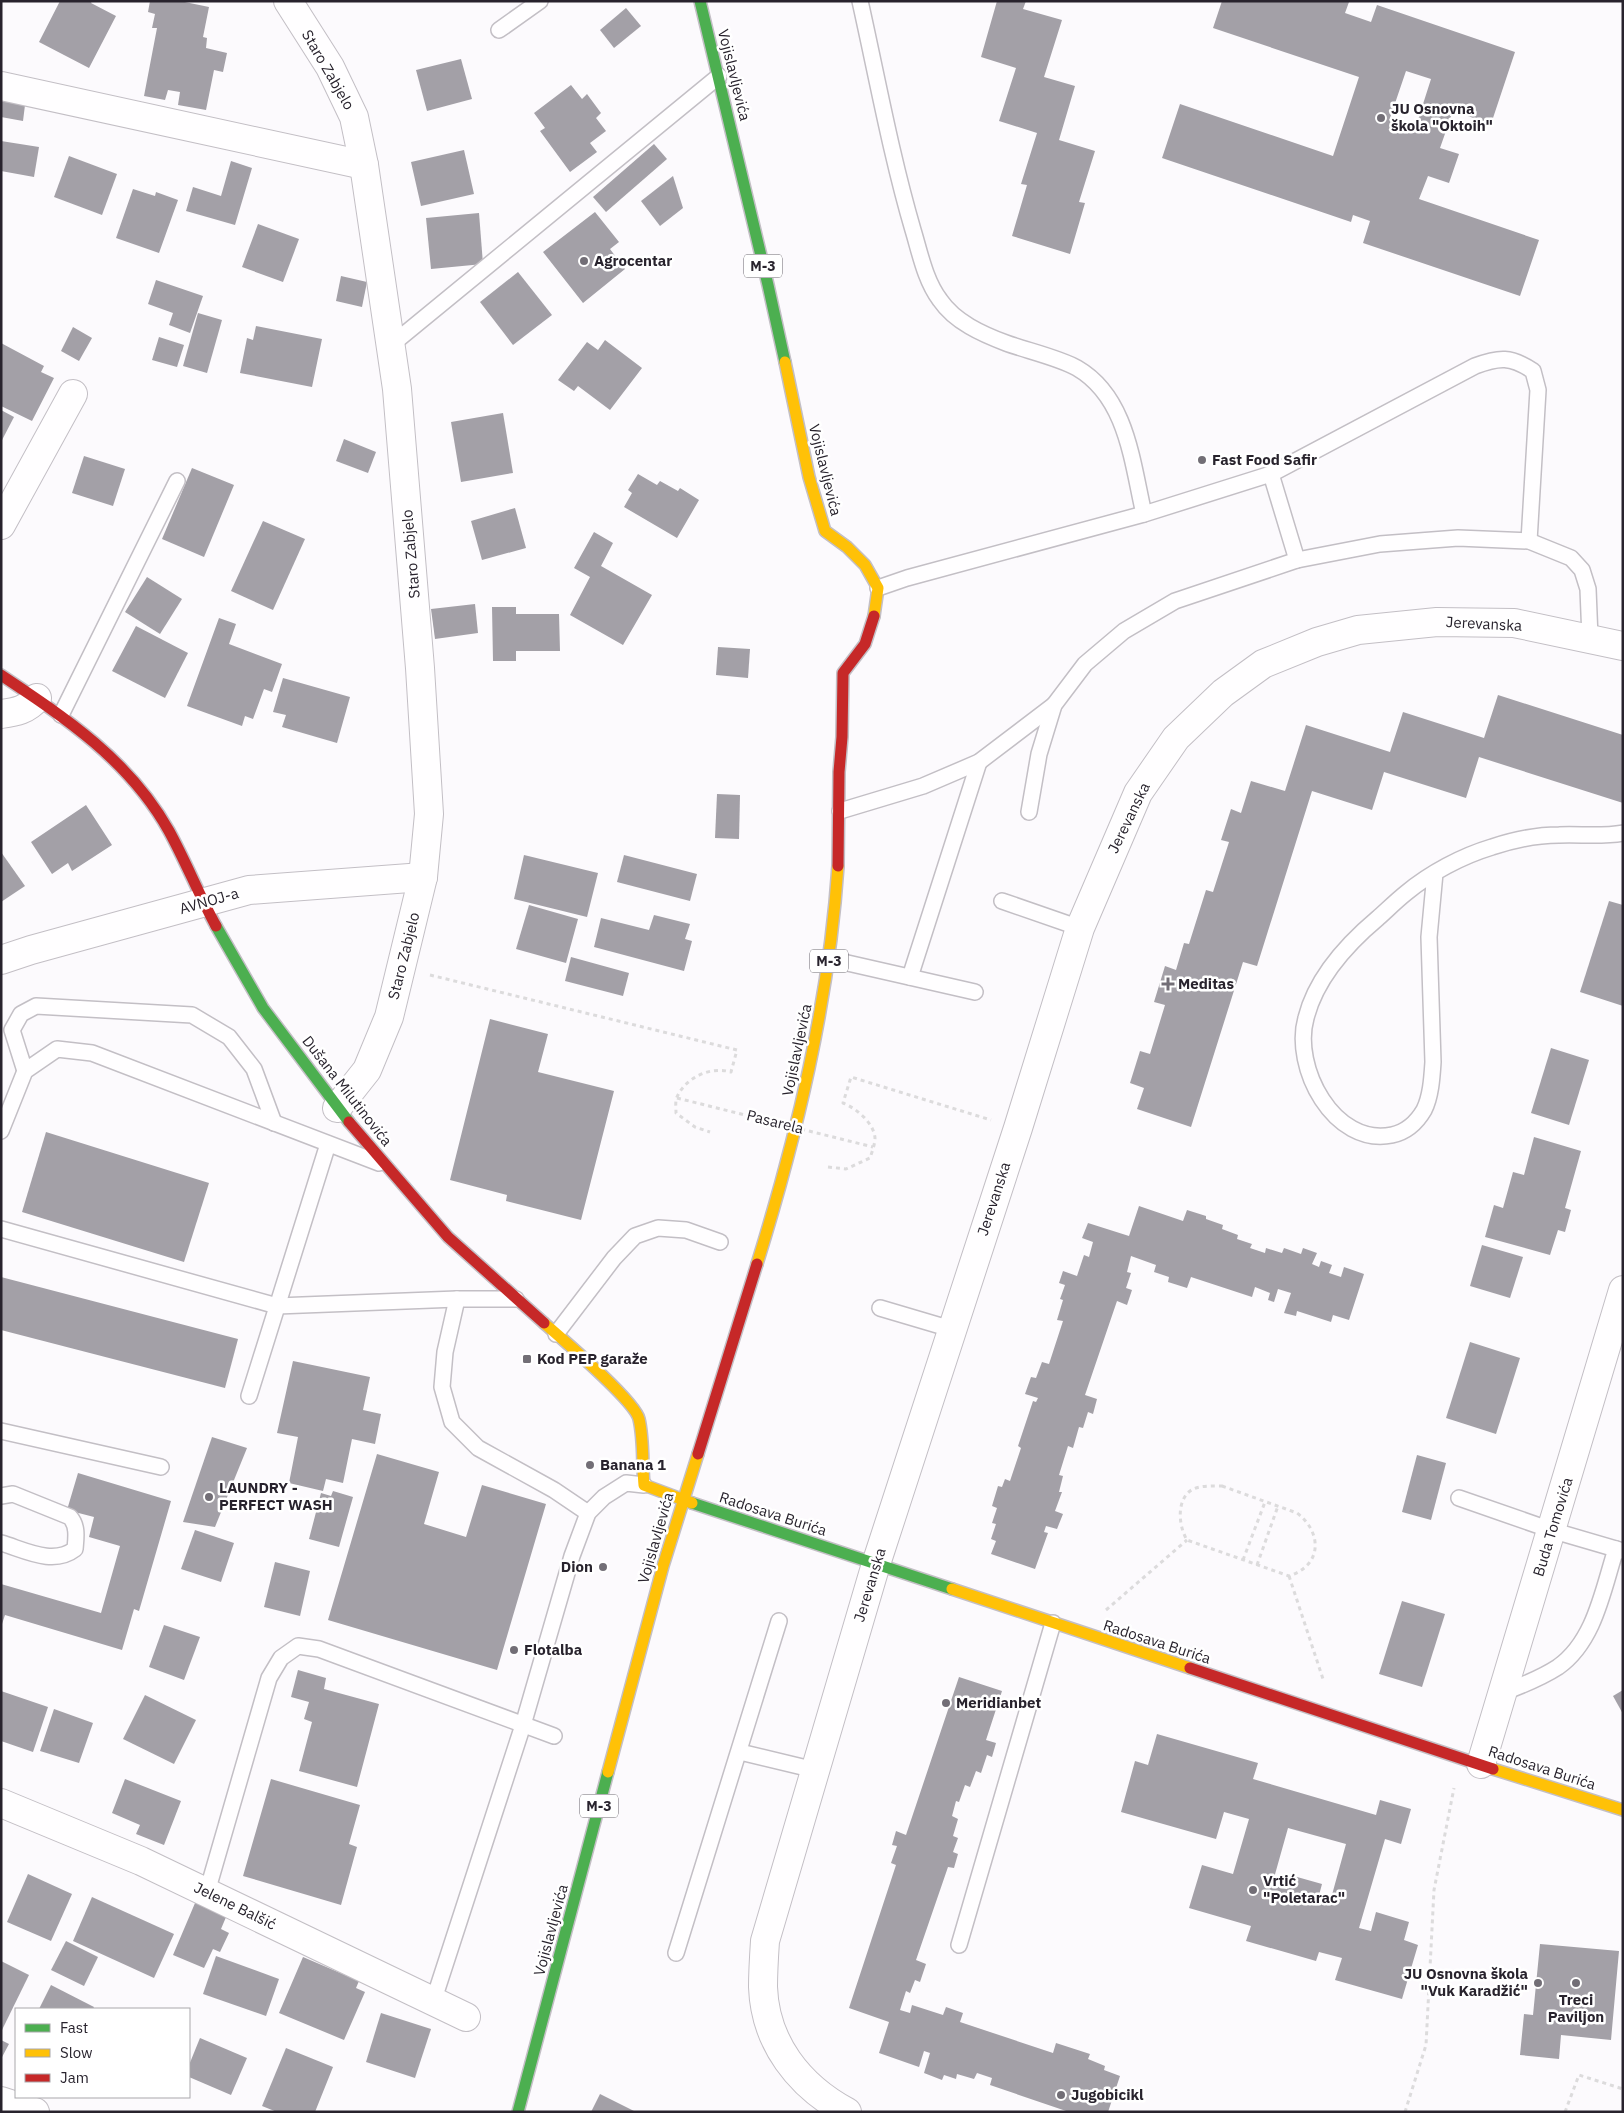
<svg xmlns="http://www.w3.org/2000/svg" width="1624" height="2113" viewBox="0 0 1624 2113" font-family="'IBM Plex Sans',sans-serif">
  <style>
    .building { fill: #a3a0a7; fill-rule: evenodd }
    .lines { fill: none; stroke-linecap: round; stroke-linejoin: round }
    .lane-casing { stroke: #c3bfc5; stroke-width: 18 }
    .street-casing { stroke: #c3bfc5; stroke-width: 30 }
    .fast-casing { stroke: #c3bfc5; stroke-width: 14 }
    .slow-casing { stroke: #c3bfc5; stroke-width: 14 }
    .jam-casing { stroke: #c3bfc5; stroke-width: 14 }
    .path { stroke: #dcdbdc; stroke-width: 3; stroke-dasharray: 4 4; stroke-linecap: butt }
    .lane { stroke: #fffeff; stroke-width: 15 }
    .street { stroke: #fffeff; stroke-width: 28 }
    .fast { stroke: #4caf50; stroke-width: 11 }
    .slow { stroke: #ffc107; stroke-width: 11 }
    .jam { stroke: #c62828; stroke-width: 11 }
    .path-bridge { stroke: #dcdbdc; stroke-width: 3; stroke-dasharray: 4 4; stroke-linecap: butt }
    .poi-dot { fill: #726e76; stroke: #fff; stroke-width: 2 }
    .labels { text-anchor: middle; stroke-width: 5; stroke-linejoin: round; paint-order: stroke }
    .shield { fill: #fff; stroke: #68656c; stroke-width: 1 }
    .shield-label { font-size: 14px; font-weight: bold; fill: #28232d }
    .street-label { font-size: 15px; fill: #28232d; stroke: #fff }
    .poi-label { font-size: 15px; font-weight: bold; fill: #28232d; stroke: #fff; text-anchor: start }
  </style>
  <rect width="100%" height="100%" fill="#fcfafd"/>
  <g class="building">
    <path d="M60 1H92L91 3 116 16 89 68 39 42Z"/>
    <path d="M150 1H180L209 7 203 37 207 38 206 48 227 53 223 72 214 70 206 110 178 105 180 92 168 90 165 100 144 96 157 28H152L155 14 148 12Z"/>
    <path d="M997 1H1026L1023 9 1062 20 1044 77 1075 86 1059 140 1095 151 1079 202 1085 203 1070 254 1012 236 1027 185 1021 184 1037 133 999 121 1016 68 981 57Z"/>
    <path d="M1222 1H1347L1349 2 1345 13 1371 22 1377 5 1515 52 1491 124 1453 111 1440 148 1459 154 1449 183 1428 176 1419 199 1539 240 1520 296 1363 243 1370 221 1353 215 1351 222 1162 158 1180 104 1333 156 1359 77 1213 28ZM1406 71 1431 79 1416 126 1390 118Z"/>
    <path d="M626 8 641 26 614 48 600 30Z"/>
    <path d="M461 59 472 99 427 111 416 70Z"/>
    <path d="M571 85 582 99 587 94 601 113 596 118 606 131 590 143 597 152 570 172 540 131 545 128 534 113Z"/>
    <path d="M1 101 25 105 23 121 1 117Z"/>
    <path d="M1 141 39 147 34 177 1 171Z"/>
    <path d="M654 144 667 159 606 212 593 197Z"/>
    <path d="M464 150 474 194 421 206 411 162Z"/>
    <path d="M69 156 117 174 102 215 54 197Z"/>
    <path d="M231 161 252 168 235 225 186 211 193 187 221 196Z"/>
    <path d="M673 176 683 208 660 226 641 201Z"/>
    <path d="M133 189 155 196 156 192 178 200 159 253 116 238Z"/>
    <path d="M595 212 619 242 610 249 625 269 583 303 543 252Z"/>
    <path d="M479 213 483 264 431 269 426 218Z"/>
    <path d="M258 224 299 239 283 282 242 267Z"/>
    <path d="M518 272 552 315 513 345 480 302Z"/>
    <path d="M341 276 367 282 362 307 336 301Z"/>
    <path d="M156 280 203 296 190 333 169 325 173 313 148 304Z"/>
    <path d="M198 313 222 320 207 373 183 366Z"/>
    <path d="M256 326 322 339 312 387 240 373 247 338 253 340Z"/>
    <path d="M73 327 92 338 79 361 61 351Z"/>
    <path d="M159 337 184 345 177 367 152 360Z"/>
    <path d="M605 340 642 368 610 410 578 386 574 391 558 380 587 342 598 350Z"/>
    <path d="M1 343 44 366 41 372 54 378 32 421 1 406Z"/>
    <path d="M1 410 14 417 1 442Z"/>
    <path d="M503 413 513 473 461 482 451 422Z"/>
    <path d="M344 439 376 452 368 473 336 461Z"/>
    <path d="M84 456 125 469 113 506 72 493Z"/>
    <path d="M192 468 234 485 204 557 162 539Z"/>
    <path d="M638 474 657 485 660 481 678 491 680 488 699 500 677 538 624 507 632 493 628 490Z"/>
    <path d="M515 508 526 548 482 560 471 521Z"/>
    <path d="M263 521 305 539 273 610 231 591Z"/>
    <path d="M594 532 613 543 601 566 652 595 623 645 570 615 590 577 574 568Z"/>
    <path d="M147 577 182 599 160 634 125 612Z"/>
    <path d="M475 604 478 633 435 639 431 609Z"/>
    <path d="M492 607H516V614H559L560 651H516V661H493Z"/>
    <path d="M219 618 236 624 229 644 282 664 272 692 264 689 253 719 245 716 242 726 187 706Z"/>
    <path d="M136 626 188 653 165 698 112 671Z"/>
    <path d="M718 647 750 649 748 678 716 675Z"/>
    <path d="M283 678 350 697 337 743 282 727 286 715 273 712Z"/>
    <path d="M1498 695 1623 735V803L1479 757 1466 798 1384 772 1372 810 1312 791 1257 966 1243 962 1191 1127 1137 1109 1144 1088 1130 1083 1140 1051 1150 1054 1165 1005 1154 1002 1165 966 1176 970 1184 943 1189 944 1206 890 1213 892 1229 842 1221 840 1231 809 1241 813 1251 781 1285 791 1306 725 1390 752 1403 712 1484 738Z"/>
    <path d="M717 794 740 795 739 839 715 838Z"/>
    <path d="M86 805 112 845 72 871 68 863 52 874 31 842Z"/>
    <path d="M1 852 25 886 1 902Z"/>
    <path d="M524 855 598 873 587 917 514 899Z"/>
    <path d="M624 855 697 874 690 901 617 882Z"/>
    <path d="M1609 901 1623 905V1006L1580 992Z"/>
    <path d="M529 905 578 919 566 963 516 949Z"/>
    <path d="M654 915 690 924 685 939 692 941 684 971 594 947 601 918 649 930Z"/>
    <path d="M571 957 629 973 623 996 565 981Z"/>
    <path d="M490 1019 548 1034 538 1072 614 1091 581 1220 506 1201 507 1195 450 1180Z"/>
    <path d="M1551 1048 1589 1060 1569 1125 1531 1113Z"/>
    <path d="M46 1132 209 1183 184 1262 22 1212Z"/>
    <path d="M1534 1137 1581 1151 1565 1208 1571 1210 1565 1232 1558 1230 1550 1255 1485 1237 1494 1205 1503 1208 1513 1172 1524 1175Z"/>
    <path d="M1139 1206 1183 1221 1187 1210 1206 1216V1219L1223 1225 1222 1229 1238 1235 1237 1239 1252 1244 1250 1248 1265 1253 1266 1248 1282 1253 1284 1248 1301 1254 1303 1248 1317 1253 1312 1264 1319 1267 1321 1261 1332 1265 1329 1273 1341 1277 1344 1267 1364 1274 1349 1320 1333 1315 1331 1322 1297 1311 1296 1316 1284 1313 1291 1293 1278 1289 1274 1302 1268 1300 1270 1293 1255 1287 1252 1297 1191 1277 1187 1288 1168 1282 1169 1277 1154 1272 1156 1265 1131 1256 1127 1272 1131 1273 1126 1288 1132 1290 1127 1305 1117 1301 1085 1395 1097 1399 1093 1414 1088 1412 1083 1428 1079 1427 1073 1448 1068 1446 1059 1475 1063 1476 1059 1492H1062L1055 1511 1063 1514 1057 1529 1046 1526 1044 1532 1048 1533 1035 1569 991 1554 996 1541 991 1539 996 1524 992 1523 997 1508 992 1506 998 1486 1002 1487 1005 1479 1010 1481 1021 1448 1018 1446 1033 1401 1036 1402 1038 1398 1025 1394 1031 1377 1036 1378 1042 1362 1049 1364 1063 1321 1057 1320 1063 1300 1060 1299 1065 1285 1059 1283 1063 1271 1077 1276 1084 1255 1089 1257 1093 1242 1082 1238 1088 1223 1129 1236Z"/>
    <path d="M1482 1245 1523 1257 1510 1298 1470 1286Z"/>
    <path d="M1 1277 238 1339 225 1388 1 1330Z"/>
    <path d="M1470 1342 1520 1358 1496 1434 1446 1418Z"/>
    <path d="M293 1361 370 1377 363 1410 381 1414 375 1444 352 1439 343 1483 326 1479 323 1491 289 1483 298 1437 277 1433Z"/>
    <path d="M212 1437 247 1448 215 1527 183 1522Z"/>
    <path d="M377 1454 439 1472 424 1524 466 1537 482 1485 546 1504 497 1670 328 1620Z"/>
    <path d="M1417 1455 1446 1463 1431 1520 1402 1512Z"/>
    <path d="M78 1473 171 1501 139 1611 134 1609 122 1650 5 1615 1 1627V1584L101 1613 120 1546 89 1537 94 1517 67 1510Z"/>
    <path d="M333 1491 353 1497 339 1547 309 1539 321 1493 331 1496Z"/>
    <path d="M195 1530 234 1543 221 1582 181 1569Z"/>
    <path d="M275 1562 310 1571 300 1616 264 1607Z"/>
    <path d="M1402 1601 1445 1614 1422 1687 1379 1674Z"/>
    <path d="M164 1625 200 1637 184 1680 149 1667Z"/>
    <path d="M298 1670 326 1678 324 1689 379 1704 357 1787 299 1771 312 1722 304 1719 309 1702 291 1697Z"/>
    <path d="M959 1677 1002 1691 986 1740 996 1743 992 1757 987 1755 981 1773 976 1771 970 1787 965 1785 959 1802 956 1801 952 1816 958 1819 953 1836 958 1838 953 1852 958 1854 954 1868 948 1867 916 1960 926 1964 920 1982 915 1980 910 1993 906 1991 900 2010 910 2013 912 2005 943 2015 946 2007 963 2013 960 2022 1053 2053 1056 2043 1090 2054 1088 2059 1105 2066 1104 2070 1120 2076 1108 2112H1069L990 2085 992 2078 977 2073 974 2079 957 2074 956 2079 944 2075 942 2080 924 2073 930 2053 924 2051 919 2067 879 2053 889 2022 849 2008 896 1865 891 1863 897 1846 892 1845 896 1831 906 1835Z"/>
    <path d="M1623 1690V1714L1613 1696Z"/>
    <path d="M1 1691 48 1707 33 1752 1 1741Z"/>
    <path d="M145 1695 196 1720 174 1764 123 1739Z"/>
    <path d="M54 1709 93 1723 79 1763 40 1751Z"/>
    <path d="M1157 1734 1258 1763 1253 1779 1376 1815 1380 1800 1411 1809 1401 1844 1385 1839 1359 1928 1371 1931 1376 1912 1409 1922 1404 1940 1418 1945 1402 1999 1335 1980 1342 1958 1319 1952 1316 1961 1246 1941 1251 1926 1189 1908 1202 1865 1233 1874 1249 1819 1224 1812 1216 1839 1121 1812 1135 1761 1148 1765ZM1288 1828 1346 1844 1330 1902 1318 1899 1322 1884 1290 1875 1287 1889 1272 1885Z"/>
    <path d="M125 1779 181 1801 164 1845 136 1834 140 1825 112 1813Z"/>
    <path d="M271 1779 360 1805 349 1844 357 1847 341 1905 243 1876Z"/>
    <path d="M28 1874 72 1894 51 1941 7 1922Z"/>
    <path d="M198 1896 229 1910 221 1929 229 1933 220 1952 213 1949 204 1968 173 1955Z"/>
    <path d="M92 1897 174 1934 154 1978 73 1941Z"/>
    <path d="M66 1941 98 1957 84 1986 51 1970Z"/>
    <path d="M1540 1944 1619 1951 1611 2040 1561 2035 1559 2059 1520 2055 1524 2014 1533 2015Z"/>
    <path d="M216 1956 279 1979 266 2016 203 1994Z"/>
    <path d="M303 1957 359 1981 356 1988 365 1992 344 2040 279 2013Z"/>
    <path d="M1 1961 29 1975 1 2032Z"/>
    <path d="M51 1985 94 2007 93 2009H39Z"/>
    <path d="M381 2013 431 2029 415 2078 366 2062Z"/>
    <path d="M200 2038 247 2058 231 2095 189 2077V2065Z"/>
    <path d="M1 2040 9 2044 1 2059Z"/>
    <path d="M286 2048 333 2067 315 2112H277L262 2106Z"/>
    <path d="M600 2094 636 2112H591Z"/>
  </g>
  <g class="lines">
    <defs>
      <g id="lane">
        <path d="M860 1C877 77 891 155 913 230 920 253 925 280 940 300 955 322 982 334 1006 343 1025 350 1060 358 1077 368 1127 397 1132 462 1144 514"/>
        <path d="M499 30 540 1"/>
        <path d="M390 346 719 76"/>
        <path d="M1271 474 1297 560 1380 544 1458 538 1529 541 1571 558 1582 570 1588 589 1590 638"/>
        <path d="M878 588 907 578 1144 514 1271 474 1475 366C1499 357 1511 356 1533 371L1538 390 1529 541"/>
        <path d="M61 715 177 481"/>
        <path d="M840 811 923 786 979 762 1054 705"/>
        <path d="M1029 812 1039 754 1054 705 1085 664 1124 631 1175 601 1297 560"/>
        <path d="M1435 873 1429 937 1433 1062C1432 1077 1431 1096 1424 1110 1417 1122 1406 1132 1392 1135 1334 1147 1292 1067 1306 1018 1316 978 1347 944 1378 918 1387 910 1396 901 1406 893 1430 873 1462 856 1492 847 1513 840 1536 835 1559 835 1580 834 1602 837 1623 833"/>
        <path d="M1002 901 1080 928"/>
        <path d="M830 959 975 992"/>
        <path d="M910 977 979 762"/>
        <path d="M25 1071 12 1030 21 1014 36 1006 192 1015 229 1037 254 1069 274 1123"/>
        <path d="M1 1131 25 1071 57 1049 92 1053 379 1163"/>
        <path d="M1 1229 277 1306 457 1299H516"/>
        <path d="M457 1299 445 1352 442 1387 452 1422 478 1448 554 1490 588 1513"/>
        <path d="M880 1308 951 1329"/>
        <path d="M556 1334 614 1258 635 1236 658 1228 686 1230 720 1242"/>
        <path d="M249 1396 328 1144"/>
        <path d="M1 1431 161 1467"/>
        <path d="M1 1496 13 1494 70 1517C78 1526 76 1538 75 1549 53 1566 25 1550 1 1543"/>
        <path d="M1459 1498 1551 1530 1623 1551"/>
        <path d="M1502 1693C1521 1686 1541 1678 1558 1667 1595 1641 1603 1589 1616 1549"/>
        <path d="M740 1752 815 1770"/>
        <path d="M207 1892 269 1678 281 1658 298 1646 319 1649 554 1736"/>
        <path d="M959 1945 1053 1623"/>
        <path d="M676 1953 779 1621"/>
        <path d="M433 2002 523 1725 572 1556 588 1513 604 1497 626 1483 644 1485"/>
      </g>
      <g id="street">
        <path d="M288 1 330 67 354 117 364 165 397 389 420 668 429 814 423 877 389 1017 367 1070 337 1108"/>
        <path d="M1 86 364 165"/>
        <path d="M1 525 73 394"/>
        <path d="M1 714C16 712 27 710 37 698"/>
        <path d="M1 960 31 950 249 890 423 877"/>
        <path d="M1481 1764 1623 1290"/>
        <path d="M1 1803 141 1861 466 2017"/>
        <path d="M1 2101 35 2112"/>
        <path d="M847 2112C799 2086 765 2043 763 1987 763 1972 764 1956 765 1941L876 1564 1018 1128 1080 928 1138 793 1176 738 1223 693 1263 664 1317 642 1358 630 1437 622 1514 623 1623 646"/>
      </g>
      <g id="fast">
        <path d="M700 1 768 285 785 362"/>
        <path d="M216 926 263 1008 349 1122"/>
        <path d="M692 1503 952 1589"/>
        <path d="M518 2112 608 1772"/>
      </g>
      <g id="slow">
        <path d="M785 362 809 477 825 531 847 547 865 565 878 588 874 616"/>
        <path d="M757 1264C797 1135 829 1002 838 866"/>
        <path d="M544 1323C561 1338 635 1401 639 1419 644 1440 642 1464 644 1485L692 1503"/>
        <path d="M952 1589 1190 1668"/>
        <path d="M1493 1769 1623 1810"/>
        <path d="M608 1772 663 1566 698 1454"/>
      </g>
      <g id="jam">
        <path d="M1 675C66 718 130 761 169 831 186 862 199 895 216 926"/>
        <path d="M838 866 839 772 842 737 843 673 865 644 874 616"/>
        <path d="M349 1122 448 1237 544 1323"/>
        <path d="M698 1454 757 1264"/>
        <path d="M1190 1668 1493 1769"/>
      </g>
    </defs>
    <use href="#lane" class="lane-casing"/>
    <use href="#street" class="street-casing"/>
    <use href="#fast" class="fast-casing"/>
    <use href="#slow" class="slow-casing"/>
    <use href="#jam" class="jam-casing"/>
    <g class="path">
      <path d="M430 975 737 1050 731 1072C711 1066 686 1077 677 1097 675 1101 676 1108 676 1113L695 1127 710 1132"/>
      <path d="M828 1167 846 1169 870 1158C872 1152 875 1144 875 1138 874 1123 856 1108 843 1103L851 1077 991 1120"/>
      <path d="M1222 1486 1297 1513C1322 1532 1323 1565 1289 1576L1187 1540C1179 1527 1176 1502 1190 1491 1198 1485 1213 1486 1222 1486Z"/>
      <path d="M1243 1560 1265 1502"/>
      <path d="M1257 1565 1278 1506"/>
      <path d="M1289 1576 1324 1682"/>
      <path d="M1106 1610 1187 1540"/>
      <path d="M1405 2112 1426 2045 1434 1890 1454 1788"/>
      <path d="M1565 2112 1579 2075 1623 2089"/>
    </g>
    <use href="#lane" class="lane"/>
    <use href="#street" class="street"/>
    <use href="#fast" class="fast"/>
    <use href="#slow" class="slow"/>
    <use href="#jam" class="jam"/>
    <path class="path-bridge" d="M677 1098 873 1147"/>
  </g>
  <g class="poi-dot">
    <circle cx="1381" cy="118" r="5"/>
    <circle cx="584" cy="261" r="5"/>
    <circle cx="1202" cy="460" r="5"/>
    <path d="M1165.5 976.5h5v5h5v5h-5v5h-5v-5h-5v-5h5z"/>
    <rect x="522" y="1354" width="10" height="10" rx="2.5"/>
    <circle cx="590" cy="1465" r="5"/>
    <circle cx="209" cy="1497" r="5"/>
    <circle cx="603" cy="1567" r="5"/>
    <circle cx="514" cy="1650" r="5"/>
    <circle cx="946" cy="1703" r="5"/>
    <circle cx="1253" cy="1890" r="5"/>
    <circle cx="1538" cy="1983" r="5"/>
    <circle cx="1576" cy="1983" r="5"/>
    <circle cx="1061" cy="2095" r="5"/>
  </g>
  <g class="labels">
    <g class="shield">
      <rect x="744" y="254.5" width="38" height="23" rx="4"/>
      <rect x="810" y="949.5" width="38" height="23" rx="4"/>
      <rect x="580" y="1794.5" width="38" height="23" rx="4"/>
    </g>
    <g class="shield-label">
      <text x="763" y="271">M-3</text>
      <text x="829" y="966">M-3</text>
      <text x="599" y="1811">M-3</text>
    </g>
    <g class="street-label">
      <text transform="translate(328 70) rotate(60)" y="5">Staro Zabjelo</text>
      <text transform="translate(734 75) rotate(76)" y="5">Vojislavljevića</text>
      <text transform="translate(825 470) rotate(76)" y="5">Vojislavljevića</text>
      <text transform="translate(411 554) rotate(-95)" y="5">Staro Zabjelo</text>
      <text transform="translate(1484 624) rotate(3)" y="5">Jerevanska</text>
      <text transform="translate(1129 818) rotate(-64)" y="5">Jerevanska</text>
      <text transform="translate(209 901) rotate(-16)" y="5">AVNOJ-a</text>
      <text transform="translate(404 956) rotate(-76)" y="5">Staro Zabjelo</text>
      <text transform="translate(797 1050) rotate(-78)" y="5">Vojislavljevića</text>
      <text transform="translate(347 1091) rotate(52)" y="5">Dušana Milutinovića</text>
      <text transform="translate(775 1122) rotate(14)" y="5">Pasarela</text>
      <text transform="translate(994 1199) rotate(-72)" y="5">Jerevanska</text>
      <text transform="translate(773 1514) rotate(18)" y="5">Radosava Burića</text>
      <text transform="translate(1553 1527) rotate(-73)" y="5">Buda Tomovića</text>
      <text transform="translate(656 1538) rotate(-74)" y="5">Vojislavljevića</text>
      <text transform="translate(870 1585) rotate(-73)" y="5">Jerevanska</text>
      <text transform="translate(1157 1642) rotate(18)" y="5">Radosava Burića</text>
      <text transform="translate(1542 1768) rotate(18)" y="5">Radosava Burića</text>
      <text transform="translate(235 1906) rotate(26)" y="5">Jelene Balšić</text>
      <text transform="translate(551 1930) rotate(-75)" y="5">Vojislavljevića</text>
    </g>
    <g class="poi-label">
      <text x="1391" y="114">JU Osnovna<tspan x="1391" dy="17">škola "Oktoih"</tspan></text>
      <text x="594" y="266">Agrocentar</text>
      <text x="1212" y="465">Fast Food Safir</text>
      <text x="1178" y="989">Meditas</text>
      <text x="537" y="1364">Kod PEP garaže</text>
      <text x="600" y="1470">Banana 1</text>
      <text x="219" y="1493">LAUNDRY -<tspan x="219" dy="17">PERFECT WASH</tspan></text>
      <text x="593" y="1572" text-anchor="end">Dion</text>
      <text x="524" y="1655">Flotalba</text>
      <text x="956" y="1708">Meridianbet</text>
      <text x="1263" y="1886">Vrtić<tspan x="1263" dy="17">"Poletarac"</tspan></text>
      <text x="1528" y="1979" text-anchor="end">JU Osnovna škola<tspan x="1528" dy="17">"Vuk Karadžić"</tspan></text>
      <text x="1576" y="2005" text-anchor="middle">Treci<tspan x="1576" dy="17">Paviljon</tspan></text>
      <text x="1071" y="2100">Jugobicikl</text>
    </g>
  </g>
  <rect width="1624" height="2113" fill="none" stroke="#28232d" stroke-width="5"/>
  <rect x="15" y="2008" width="175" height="90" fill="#ffffff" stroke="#a9a7ab"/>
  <rect x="25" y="2024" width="25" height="8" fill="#4caf50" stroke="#a9a7ab"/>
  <text x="60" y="2033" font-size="15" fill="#28232d">Fast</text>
  <rect x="25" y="2049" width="25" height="8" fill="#ffc107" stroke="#a9a7ab"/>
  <text x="60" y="2058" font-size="15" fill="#28232d">Slow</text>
  <rect x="25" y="2074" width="25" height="8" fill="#c62828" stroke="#a9a7ab"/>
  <text x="60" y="2083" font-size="15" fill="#28232d">Jam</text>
</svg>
